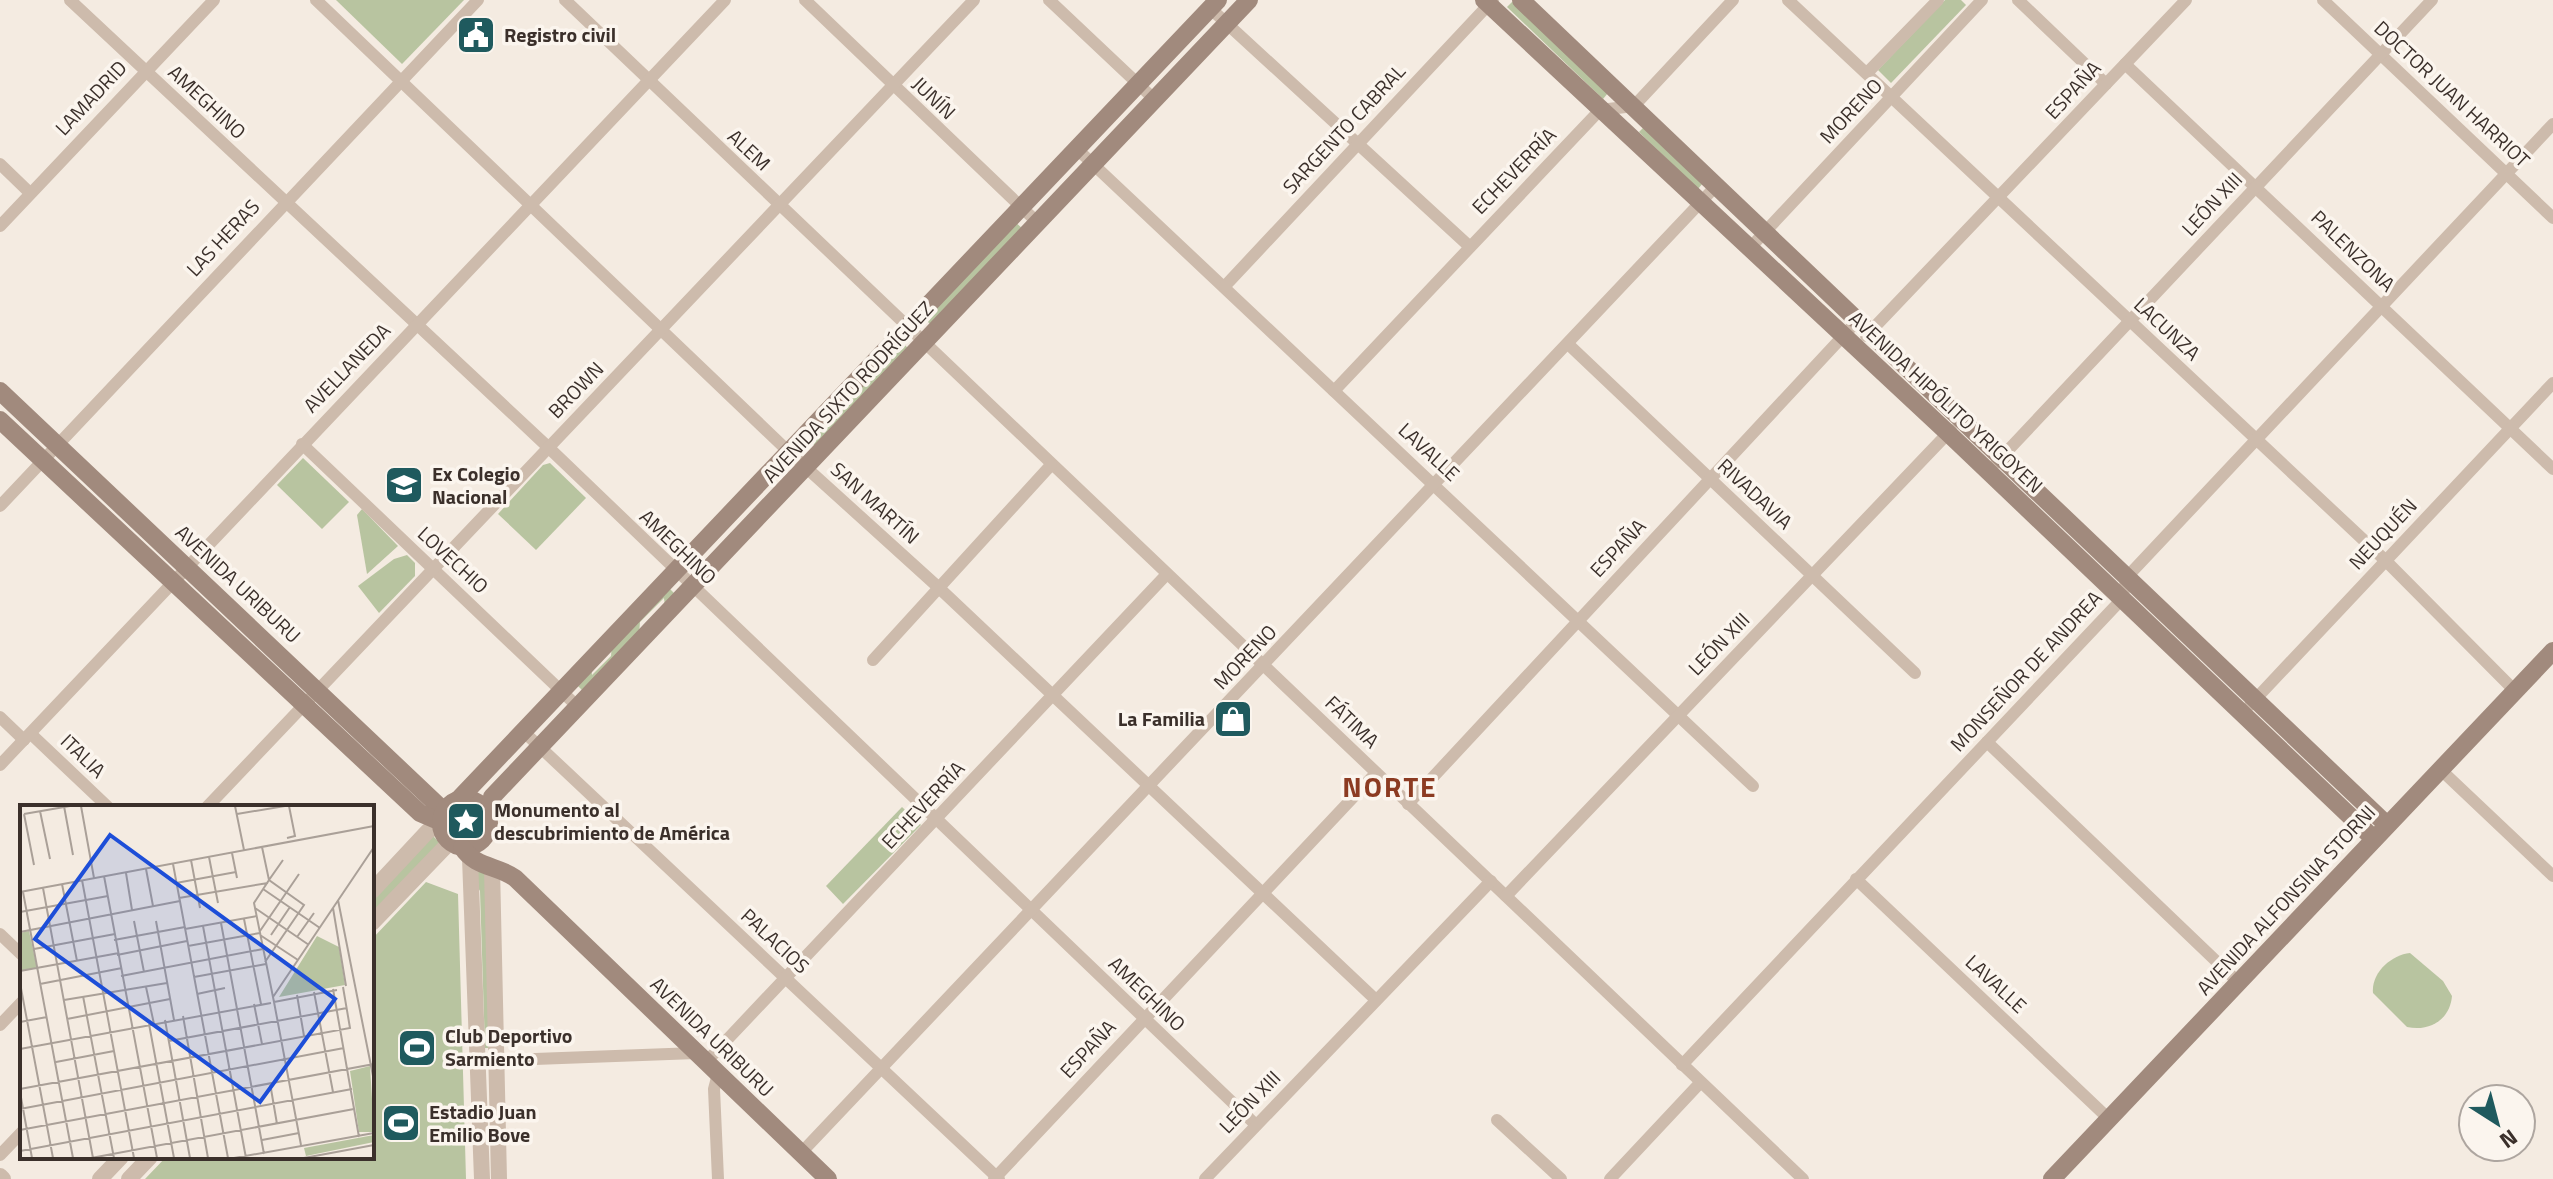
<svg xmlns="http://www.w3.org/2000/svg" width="2553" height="1179" viewBox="0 0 2553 1179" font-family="'Titillium Web',sans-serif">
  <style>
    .green { fill: #b8c4a0 }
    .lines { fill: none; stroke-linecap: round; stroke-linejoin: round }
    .minor { stroke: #cdbbac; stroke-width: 12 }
    .tertiary { stroke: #cdbbac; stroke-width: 16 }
    .secondary { stroke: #a18a7d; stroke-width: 18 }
    .labels { text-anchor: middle; stroke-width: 7; stroke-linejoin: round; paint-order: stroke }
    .poi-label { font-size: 20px; font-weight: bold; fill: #3b302b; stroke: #fbf5ee; text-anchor: start }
    .street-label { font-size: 20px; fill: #3b302b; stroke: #fbf5ee }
    .district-label { font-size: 28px; font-weight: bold; letter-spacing: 2px; fill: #8c3b22; stroke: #fbf5ee }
    .inset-road { fill: none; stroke: #aaa098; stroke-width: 2 }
    .view { fill: #1d4ed8; fill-opacity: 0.15; stroke: #1d4ed8; stroke-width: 4 }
    .inset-edge { fill: none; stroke: #3b302b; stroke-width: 4 }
  </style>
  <rect width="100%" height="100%" fill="#f4ebe1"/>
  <g class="green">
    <path d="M336 0H464L402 64Z"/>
    <path d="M1945 0H1961L1966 5 1891 83 1878 70Z"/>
    <path d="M1513 1 1608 93 1603 99 1507 7Z"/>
    <path d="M1644 127 1703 183 1698 189 1639 132Z"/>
    <path d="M1014 221 1023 229 931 325 923 317Z"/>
    <path d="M899 340 908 348 816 447 808 439Z"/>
    <path d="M303 458 349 502 322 529 277 485Z"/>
    <path d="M550 463 586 498 536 550 498 514 543 465Z"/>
    <path d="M362 509 398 546 367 574 357 515Z"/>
    <path d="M407 555 415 563V576L379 613 358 586 394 559Z"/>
    <path d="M667 586 676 595 665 607 664 598 640 622 639 634 584 692 575 683 591 666 592 675 611 656 612 644Z"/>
    <circle cx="465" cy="825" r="18"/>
    <path d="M902 807 921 825 843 904 826 886Z"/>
    <path d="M431 834 440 843 372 916V897Z"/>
    <path d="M476 866 488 872 490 1048H485L480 891 475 883Z"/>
    <path d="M426 882 458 894 466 1179H145L166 1157H372V939Z"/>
    <path d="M2410 953 2443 981 2452 996C2450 1020 2429 1032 2407 1027L2373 993C2371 973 2391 955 2410 953Z"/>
  </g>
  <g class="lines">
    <g class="minor">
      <path d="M70 0 549 448 1256 1125"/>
      <path d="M316 0 790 453 938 587 1376 1000"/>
      <path d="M565 0 1803 1179"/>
      <path d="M805 0 1038 223"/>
      <path d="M1049 0 1154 99"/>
      <path d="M1788 0 2386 561 2515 691"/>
      <path d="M2018 0 2106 84"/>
      <path d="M2323 0 2553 218"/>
      <path d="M1211 9 1469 246"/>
      <path d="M2125 64 2553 469"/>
      <path d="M1867 73 1938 0"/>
      <path d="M1077 149 1753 786"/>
      <path d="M0 164 30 193"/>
      <path d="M0 226 214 0"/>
      <path d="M1749 249 1982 0"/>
      <path d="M1225 286 1493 0"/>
      <path d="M1866 336 2186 0"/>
      <path d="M1568 344 1915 673"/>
      <path d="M1334 391 1600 110 1634 106 1733 0"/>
      <path d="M302 444 577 706"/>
      <path d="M1996 463 2432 0"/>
      <path d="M0 506 478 0"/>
      <path d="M873 660 1051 465"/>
      <path d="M2250 705 2553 383"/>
      <path d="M0 717 24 740"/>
      <path d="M524 732 999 1179"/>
      <path d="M31 734 108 807"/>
      <path d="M1987 742 2238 982"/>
      <path d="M0 765 725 0"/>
      <path d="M2440 769 2553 876"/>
      <path d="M1408 804 1858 320"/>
      <path d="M207 807 974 0"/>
      <path d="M1856 879 2109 1119"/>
      <path d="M1506 896 1951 430"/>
      <path d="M0 934 22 955"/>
      <path d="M0 1025 22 1002"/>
      <path d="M478 1061 696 1053"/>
      <path d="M706 1062 1167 574"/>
      <path d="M1682 1065 2122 599 2127 577 2553 124"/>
      <path d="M1497 1120 1561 1179"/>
      <path d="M801 1153 1716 186"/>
      <path d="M0 1155 22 1132"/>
      <path d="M718 1179 714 1089 718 1074"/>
      <path d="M994 1179 1376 773"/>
      <path d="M1205 1179 1491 881"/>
      <path d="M1610 1179 1700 1083"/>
    </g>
    <g class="tertiary">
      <path d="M470 858 482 1179"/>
      <path d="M492 868 499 1179"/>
      <path d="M372 891 428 831 441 824"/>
      <path d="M372 923 450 842"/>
      <path d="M0 1176 3 1179"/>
      <path d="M100 1179 121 1157"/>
      <path d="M129 1179 150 1157"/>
    </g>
    <g class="secondary">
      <path d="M1484 0 1948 433 2374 839"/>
      <path d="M1521 0 2387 825"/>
      <path d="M0 391 444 811"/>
      <path d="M0 420 420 813 441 822"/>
      <circle cx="465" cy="823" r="24"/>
      <path d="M458 800 1218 0"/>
      <path d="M488 817 492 797 1249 0"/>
      <path d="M462 847C475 868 497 865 515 878L828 1179"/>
      <path d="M2052 1179 2553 651"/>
    </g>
  </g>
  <defs>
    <symbol id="civic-square" viewBox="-11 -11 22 22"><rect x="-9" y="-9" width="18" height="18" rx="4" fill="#1f5a5e" stroke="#fbf5ee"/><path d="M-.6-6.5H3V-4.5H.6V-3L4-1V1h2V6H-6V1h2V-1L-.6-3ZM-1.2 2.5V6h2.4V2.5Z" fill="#fff"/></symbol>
    <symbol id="school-square" viewBox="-11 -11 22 22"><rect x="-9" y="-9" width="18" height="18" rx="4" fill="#1f5a5e" stroke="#fbf5ee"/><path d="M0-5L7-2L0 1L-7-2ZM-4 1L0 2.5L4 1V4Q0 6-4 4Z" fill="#fff"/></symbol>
    <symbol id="shop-square" viewBox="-11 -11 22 22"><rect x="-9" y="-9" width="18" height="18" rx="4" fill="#1f5a5e" stroke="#fbf5ee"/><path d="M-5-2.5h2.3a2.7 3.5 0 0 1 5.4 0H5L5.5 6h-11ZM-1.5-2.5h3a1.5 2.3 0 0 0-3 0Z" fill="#fff"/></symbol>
    <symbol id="sight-square" viewBox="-11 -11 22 22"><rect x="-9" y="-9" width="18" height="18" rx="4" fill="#1f5a5e" stroke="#fbf5ee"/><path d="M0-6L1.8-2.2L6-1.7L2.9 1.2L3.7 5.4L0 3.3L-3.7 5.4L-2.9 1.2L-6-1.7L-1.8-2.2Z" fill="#fff"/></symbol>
    <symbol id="stadium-square" viewBox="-11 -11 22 22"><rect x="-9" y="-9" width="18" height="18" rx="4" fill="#1f5a5e" stroke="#fbf5ee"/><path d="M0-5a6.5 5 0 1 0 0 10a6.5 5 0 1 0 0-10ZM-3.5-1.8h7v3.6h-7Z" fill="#fff"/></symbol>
  </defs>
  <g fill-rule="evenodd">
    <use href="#civic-square" x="454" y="13" width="44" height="44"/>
    <use href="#school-square" x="382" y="463" width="44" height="44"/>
    <use href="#shop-square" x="1211" y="697" width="44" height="44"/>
    <use href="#sight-square" x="444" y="799" width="44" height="44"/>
    <use href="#stadium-square" x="395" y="1026" width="44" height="44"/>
    <use href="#stadium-square" x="379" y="1101" width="44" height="44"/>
  </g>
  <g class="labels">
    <g class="poi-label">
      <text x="504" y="42">Registro civil</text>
      <text x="432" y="481">Ex Colegio<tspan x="432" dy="23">Nacional</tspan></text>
      <text x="1205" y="726" text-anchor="end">La Familia</text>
      <text x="494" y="817">Monumento al<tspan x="494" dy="23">descubrimiento de América</tspan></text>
      <text x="445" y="1043">Club Deportivo<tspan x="445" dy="23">Sarmiento</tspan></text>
      <text x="429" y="1119">Estadio Juan<tspan x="429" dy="23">Emilio Bove</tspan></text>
    </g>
    <g class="street-label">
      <text transform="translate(2073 90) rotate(-47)" y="7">ESPAÑA</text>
      <text transform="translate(2452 94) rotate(43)" y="7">DOCTOR JUAN HARRIOT</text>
      <text transform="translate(91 98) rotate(-47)" y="7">LAMADRID</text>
      <text transform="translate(934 98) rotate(44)" y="7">JUNÍN</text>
      <text transform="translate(207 102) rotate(43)" y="7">AMEGHINO</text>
      <text transform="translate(1851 111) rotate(-47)" y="7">MORENO</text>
      <text transform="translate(1344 129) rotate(-47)" y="7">SARGENTO CABRAL</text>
      <text transform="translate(749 150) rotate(43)" y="7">ALEM</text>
      <text transform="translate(1514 171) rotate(-46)" y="7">ECHEVERRÍA</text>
      <text transform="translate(2212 204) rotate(-47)" y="7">LEÓN XIII</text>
      <text transform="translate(223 238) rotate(-47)" y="7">LAS HERAS</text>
      <text transform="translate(2353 251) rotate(44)" y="7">PALENZONA</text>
      <text transform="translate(2167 329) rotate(43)" y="7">LACUNZA</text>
      <text transform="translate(347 368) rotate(-46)" y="7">AVELLANEDA</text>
      <text transform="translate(576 390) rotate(-46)" y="7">BROWN</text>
      <text transform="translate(848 392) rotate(-47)" y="7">AVENIDA SIXTO RODRÍGUEZ</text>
      <text transform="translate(1946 402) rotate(43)" y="7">AVENIDA HIPÓLITO YRIGOYEN</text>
      <text transform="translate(1429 452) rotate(43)" y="7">LAVALLE</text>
      <text transform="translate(1755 494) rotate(43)" y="7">RIVADAVIA</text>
      <text transform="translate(875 503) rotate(42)" y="7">SAN MARTÍN</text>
      <text transform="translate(2383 534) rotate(-47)" y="7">NEUQUÉN</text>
      <text transform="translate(678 547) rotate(44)" y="7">AMEGHINO</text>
      <text transform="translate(1618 548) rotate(-47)" y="7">ESPAÑA</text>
      <text transform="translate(453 560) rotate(43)" y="7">LOVECHIO</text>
      <text transform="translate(238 584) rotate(43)" y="7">AVENIDA URIBURU</text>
      <text transform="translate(1719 644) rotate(-46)" y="7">LEÓN XIII</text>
      <text transform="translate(1245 657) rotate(-46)" y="7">MORENO</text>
      <text transform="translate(2026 671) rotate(-47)" y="7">MONSEÑOR DE ANDREA</text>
      <text transform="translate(1352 722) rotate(44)" y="7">FÁTIMA</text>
      <text transform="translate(83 756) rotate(44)" y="7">ITALIA</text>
      <text transform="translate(923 805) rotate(-47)" y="7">ECHEVERRÍA</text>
      <text transform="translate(2286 900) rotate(-47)" y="7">AVENIDA ALFONSINA STORNI</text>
      <text transform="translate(775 941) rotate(43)" y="7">PALACIOS</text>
      <text transform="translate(1996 984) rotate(43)" y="7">LAVALLE</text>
      <text transform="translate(1147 994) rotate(44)" y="7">AMEGHINO</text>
      <text transform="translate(712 1037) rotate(44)" y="7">AVENIDA URIBURU</text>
      <text transform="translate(1088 1049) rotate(-47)" y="7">ESPAÑA</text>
      <text transform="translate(1250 1102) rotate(-46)" y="7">LEÓN XIII</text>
    </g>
    <g class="district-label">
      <text x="1390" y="797">NORTE</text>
    </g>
  </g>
  <g transform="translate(20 805)">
    <rect width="354" height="354" fill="#f4ebe1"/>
    <path d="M9 126 17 163 0 166V128ZM297 131 319 142 325 180 259 192ZM350 261 354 327H339L330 266ZM354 330V337L286 351 284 343Z" fill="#b8c4a0"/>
    <path class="inset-road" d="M44 1 53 50M61 1 74 73M215 1 224 45M20 6 30 54M4 9 14 60M4 9 50 1M217 9 265 1M267 33 275 31 269 1M242 42 249 75 234 98 254 197M212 48 217 73M189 52 198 98M171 55 180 103M153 59 208 353M126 64 133 101M106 68 112 105M84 71 137 353M62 75 114 353M156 78 216 67M42 79 57 156M23 83 73 353M243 84 300 123M0 87 354 21M3 87 53 353M159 93 248 78M318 95 354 276M235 103 289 140M313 103 326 181M0 107 88 91M224 114 241 199M114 116 124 167M136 116 154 215M201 118 244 349M183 121 226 353M165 124 237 111M240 126 279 69M0 127 160 96M240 130 278 155M251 130 270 102M277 132 294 108M94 135 165 122M168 141 240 128M14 144 95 129M97 150 167 136M245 157 284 100 249 75 263 55M0 166 99 148M101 171 243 144M174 172 246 159M0 178 33 353M20 179 102 163M126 182 134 219M313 184 339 332M294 187 313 287M177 189 205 183M277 190 284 231M63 191 94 353M253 192 354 42M44 195 147 178M254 197 317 185M254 197 281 340M234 199 242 239M163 211 188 353M47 214 150 194M145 215 170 353M0 217 27 212M129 219 154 353M149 236 327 203M0 244 251 198M36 257 94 246M250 278 257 319M0 284 330 223 323 182M0 287 12 353M0 304 324 243M0 325 354 259M242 335 279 328M0 346 332 284M71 353 334 304M214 353 354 328M284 353 354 340"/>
    <path class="view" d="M90 30 315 194 240 297 15 134Z"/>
    <rect width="354" height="354" class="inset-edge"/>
  </g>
  <g transform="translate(2497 1123) rotate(144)"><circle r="38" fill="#fbf5ee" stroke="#aea6a0" stroke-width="2"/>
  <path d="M0-6L14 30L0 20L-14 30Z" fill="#1f5a5e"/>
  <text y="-12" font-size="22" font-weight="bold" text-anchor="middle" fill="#3b302b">N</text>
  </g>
</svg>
